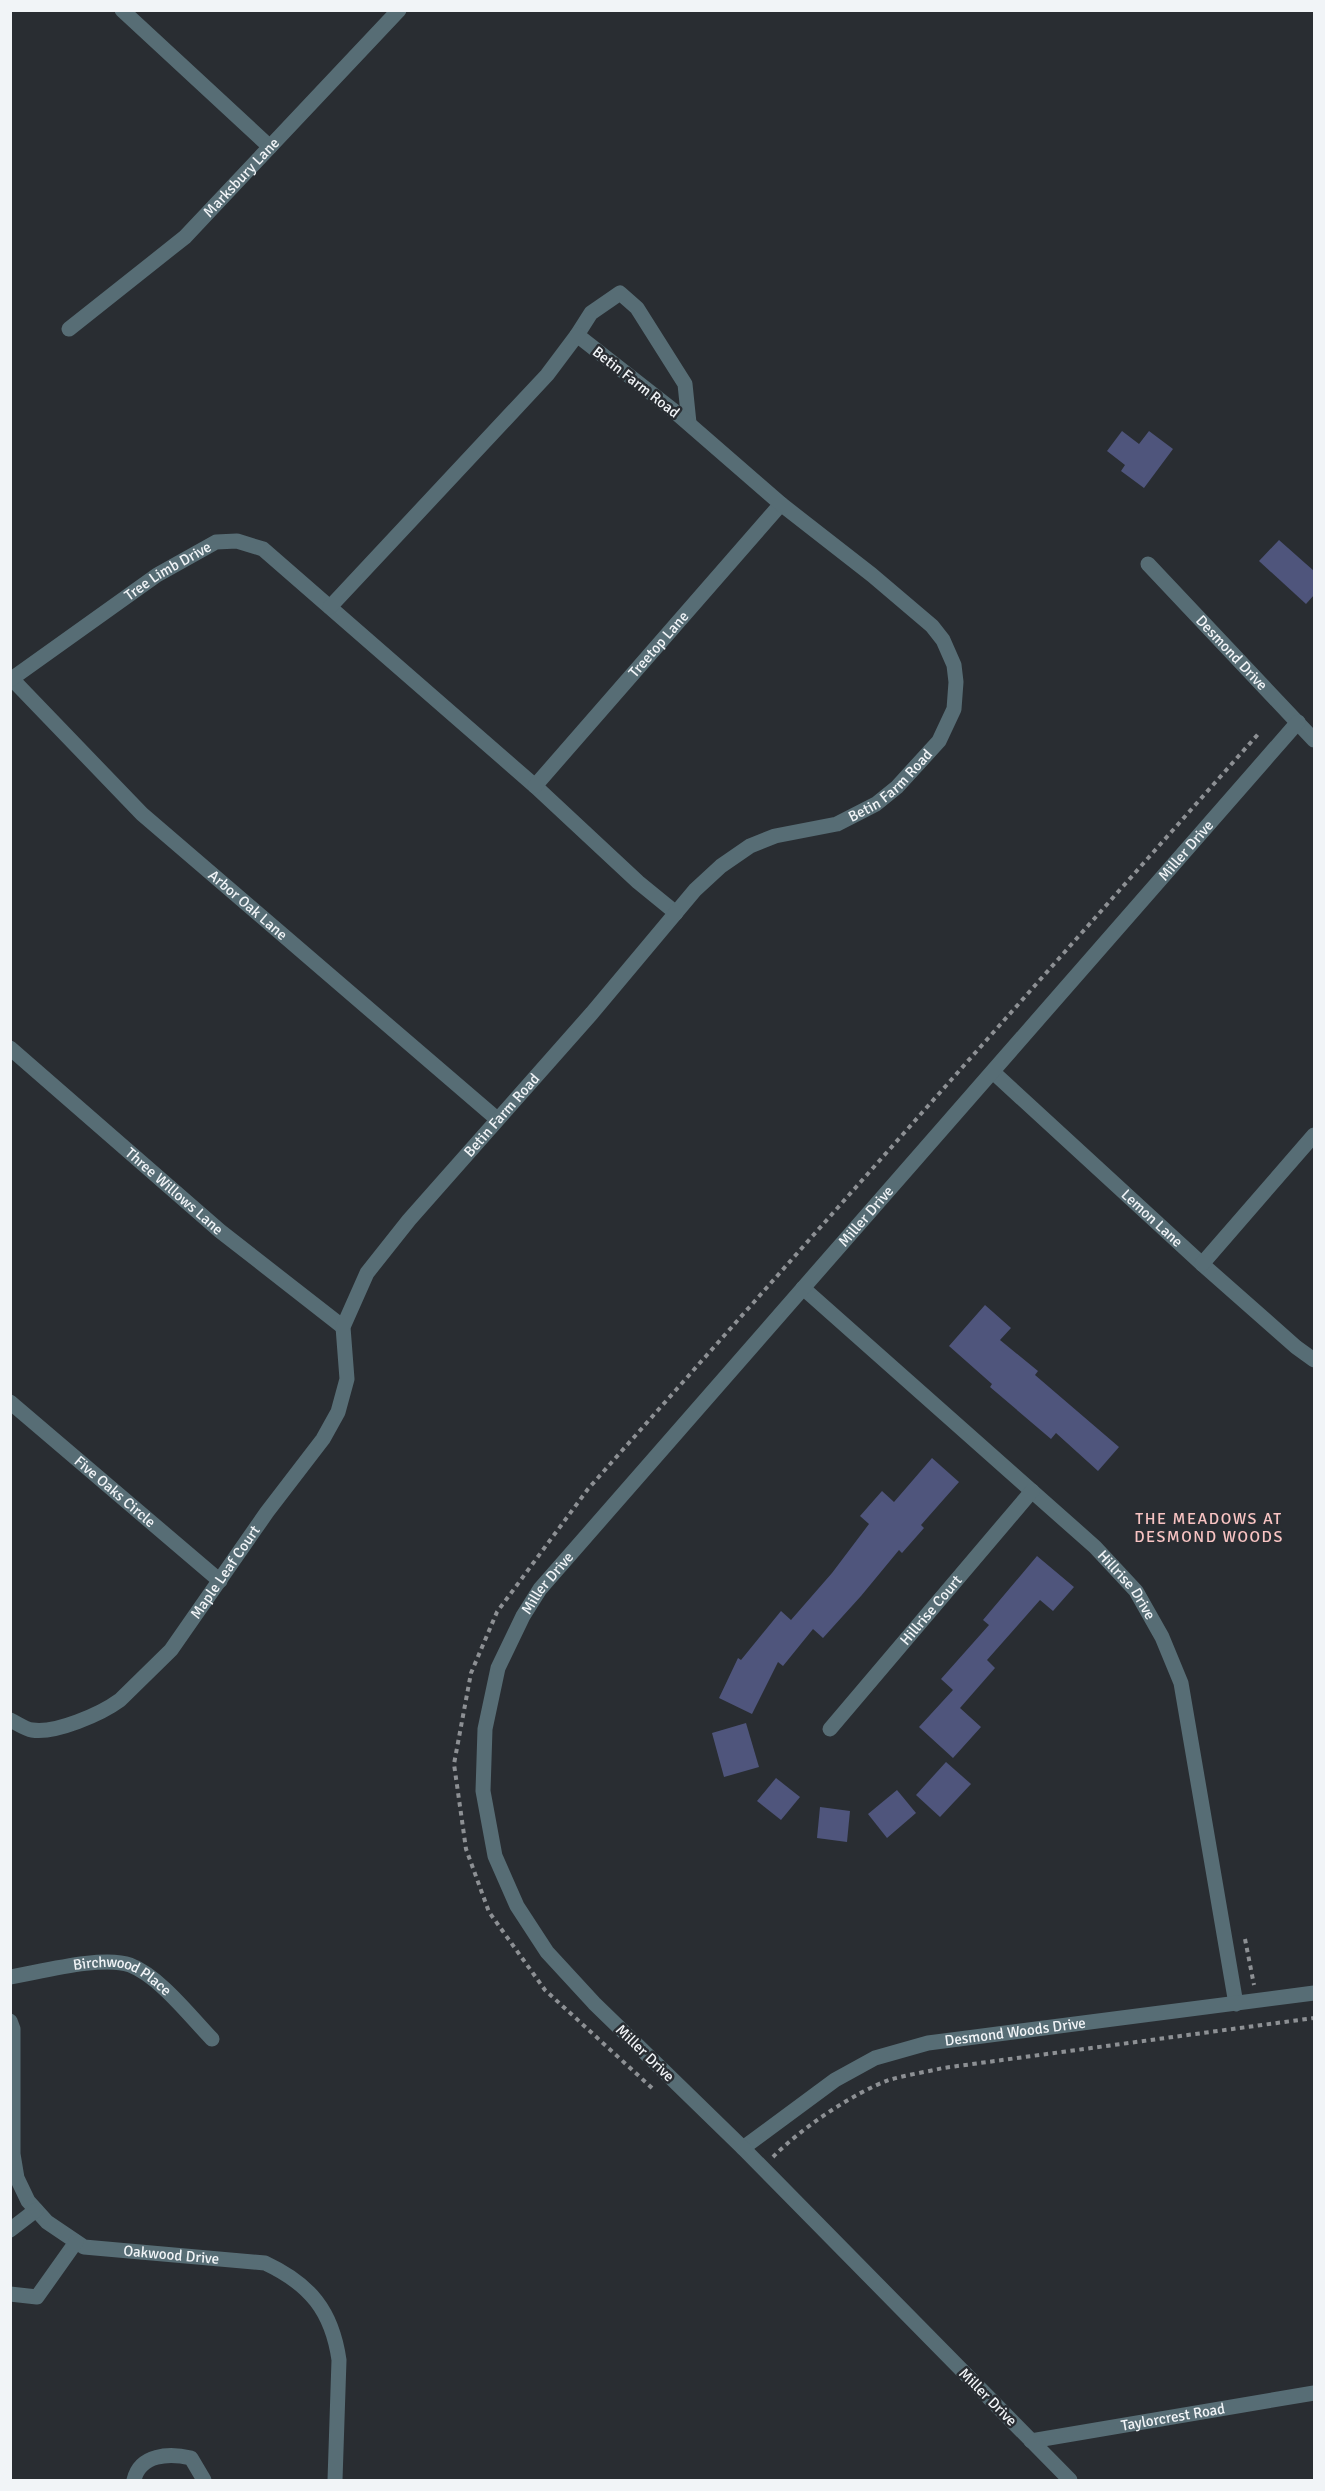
<svg xmlns="http://www.w3.org/2000/svg" width="1325" height="2491" viewBox="0 0 1325 2491" font-family="Signika,sans-serif">
  <style>
    .building { fill: #4f557c }
    .lines { fill: none; stroke-linecap: round; stroke-linejoin: round }
    .path { stroke: #8d9094; stroke-width: 4; stroke-dasharray: 4.5 4.5; stroke-linecap: butt }
    .minor { stroke: #576d75; stroke-width: 15 }
    .labels { text-anchor: middle; stroke-width: 5; stroke-linejoin: round; paint-order: stroke }
    .street-label { font-size: 15px; fill: #f1f4f7; stroke: #292d32 }
    .neighbourhood-label { font-size: 16px; letter-spacing: 1.5px; fill: #f8c4c3; stroke: #292d32 }
  </style>
  <rect width="100%" height="100%" fill="#292d32"/>
  <g class="building">
    <path d="M1122 431 1139 444 1149 431 1173 449 1144 488 1121 471 1125 465 1107 451Z"/>
    <path d="M1279 540 1314 571V595L1306 604 1259 561Z"/>
    <path d="M985 1305 1011 1328 1000 1340 1038 1371 1035 1375 1119 1447 1098 1471 1056 1433 1051 1439 990 1387 992 1384 949 1346Z"/>
    <path d="M932 1458 959 1482 921 1525 924 1528 902 1553 899 1550 861 1596 823 1638 813 1629 783 1666 778 1662 752 1714 719 1698 738 1658 741 1660 781 1611 791 1620 832 1573 869 1524 860 1516 882 1491 894 1502Z"/>
    <path d="M1037 1556 1074 1587 1053 1611 1040 1600 987 1660 995 1668 960 1708 981 1727 953 1758 919 1727 953 1690 941 1679 989 1625 983 1620Z"/>
    <path d="M746 1723 759 1767 724 1777 712 1733Z"/>
    <path d="M946 1762 971 1784 940 1817 916 1795Z"/>
    <path d="M776 1778 800 1797 781 1820 757 1801Z"/>
    <path d="M897 1790 916 1813 887 1838 868 1814Z"/>
    <path d="M820 1807 850 1811 847 1842 817 1838Z"/>
  </g>
  <g class="lines">
    <g class="path">
      <path d="M1245 1939 1254 1985"/>
      <path d="M652 2088 545 1990 489 1912 466 1849 454 1764 471 1673 497 1612 588 1489 1260 732"/>
      <path d="M773 2157C800 2129 853 2093 889 2080 906 2075 926 2072 943 2068L1314 2018"/>
    </g>
    <g class="minor">
      <path d="M122 10 270 147"/>
      <path id="s1" d="M69 329 185 237 399 10"/>
      <path d="M577 335 591 313 620 293 637 308 685 384 689 423"/>
      <path id="s2" d="M1148 564 1314 740"/>
      <path id="s3" d="M12 679 142 814 497 1119"/>
      <path id="s4" d="M10 680 157 575 216 542 237 541 263 549 535 786 638 882 676 913"/>
      <path id="s5" d="M535 786 781 504"/>
      <path id="s6" d="M10 1048 220 1231 343 1327"/>
      <path id="s7" d="M993 1072 1202 1264 1296 1347 1314 1360"/>
      <path d="M1202 1264 1314 1135"/>
      <path id="s8" d="M803 1288 1095 1547 1136 1591 1162 1637 1181 1683 1236 2004"/>
      <path id="s9" d="M10 1402 220 1581"/>
      <path id="s10" d="M10 1720C17 1723 25 1729 32 1730 55 1734 101 1714 120 1700L171 1650 267 1512 323 1439 338 1412 347 1379 343 1327 367 1273 409 1220 592 1013 695 890 721 866 750 846 775 836 837 824 876 804 897 787 939 741 954 709 956 682 954 665 943 640 932 626 872 575 781 504 674 411 577 335 547 375 330 607"/>
      <path id="s11" d="M830 1729 1032 1491"/>
      <path id="s12" d="M10 1977C40 1972 103 1955 130 1965 159 1976 190 2016 212 2039"/>
      <path id="s13" d="M10 2021 13 2029V2154L17 2178 28 2201 47 2222 84 2247 265 2263C310 2284 332 2311 339 2360L335 2480"/>
      <path id="s14" d="M743 2148 835 2080 875 2058 928 2043 1314 1993"/>
      <path d="M10 2230 36 2210"/>
      <path d="M10 2294 37 2297 76 2242"/>
      <path id="s15" d="M1031 2441 1314 2393"/>
      <path d="M134 2480C140 2454 169 2453 191 2458L204 2480"/>
      <path id="s16" d="M1070 2480 743 2148 594 2003 547 1952 517 1906 495 1856 483 1791 485 1729 498 1668 523 1616 540 1589 1298 722"/>
    </g>
  </g>
  <g class="labels">
    <g class="street-label">
      <text dy="5" stroke="none"><textPath href="#s1" startOffset="230">Marksbury Lane</textPath></text>
      <text transform="translate(636 382) rotate(38)" y="5">Betin Farm Road</text>
      <text dy="5" stroke="none"><textPath href="#s4" startOffset="192">Tree Limb Drive</textPath></text>
      <text dy="5" stroke="none"><textPath href="#s5" startOffset="188">Treetop Lane</textPath></text>
      <text dy="5" stroke="none"><textPath href="#s2" startOffset="122">Desmond Drive</textPath></text>
      <text dy="5" stroke="none"><textPath href="#s10" startOffset="1358">Betin Farm Road</textPath></text>
      <text dy="5" stroke="none"><textPath href="#s16" startOffset="2114">Miller Drive</textPath></text>
      <text dy="5" stroke="none"><textPath href="#s3" startOffset="327">Arbor Oak Lane</textPath></text>
      <text dy="5" stroke="none"><textPath href="#s10" startOffset="834">Betin Farm Road</textPath></text>
      <text dy="5" stroke="none"><textPath href="#s6" startOffset="218">Three Willows Lane</textPath></text>
      <text dy="5" stroke="none"><textPath href="#s16" startOffset="1628">Miller Drive</textPath></text>
      <text dy="5" stroke="none"><textPath href="#s7" startOffset="216">Lemon Lane</textPath></text>
      <text dy="5" stroke="none"><textPath href="#s9" startOffset="138">Five Oaks Circle</textPath></text>
      <text dy="5" stroke="none"><textPath href="#s10" startOffset="285">Maple Leaf Court</textPath></text>
      <text dy="5" stroke="none"><textPath href="#s16" startOffset="1142">Miller Drive</textPath></text>
      <text dy="5" stroke="none"><textPath href="#s8" startOffset="440">Hillrise Drive</textPath></text>
      <text dy="5" stroke="none"><textPath href="#s11" startOffset="156">Hillrise Court</textPath></text>
      <text dy="5" stroke="none"><textPath href="#s12" startOffset="117">Birchwood Place</textPath></text>
      <text dy="5" stroke="none"><textPath href="#s14" startOffset="303">Desmond Woods Drive</textPath></text>
      <text transform="translate(645 2053) rotate(44)" y="5">Miller Drive</text>
      <text dy="5" stroke="none"><textPath href="#s13" startOffset="344">Oakwood Drive</textPath></text>
      <text transform="translate(988 2397) rotate(45)" y="5">Miller Drive</text>
      <text dy="5" stroke="none"><textPath href="#s15" startOffset="144">Taylorcrest Road</textPath></text>
    </g>
    <g class="neighbourhood-label">
      <text x="1209" y="1524">THE MEADOWS AT<tspan x="1209" dy="18">DESMOND WOODS</tspan></text>
    </g>
  </g>
  <rect width="1325" height="2491" fill="none" stroke="#f1f4f7" stroke-width="24"/>
</svg>
